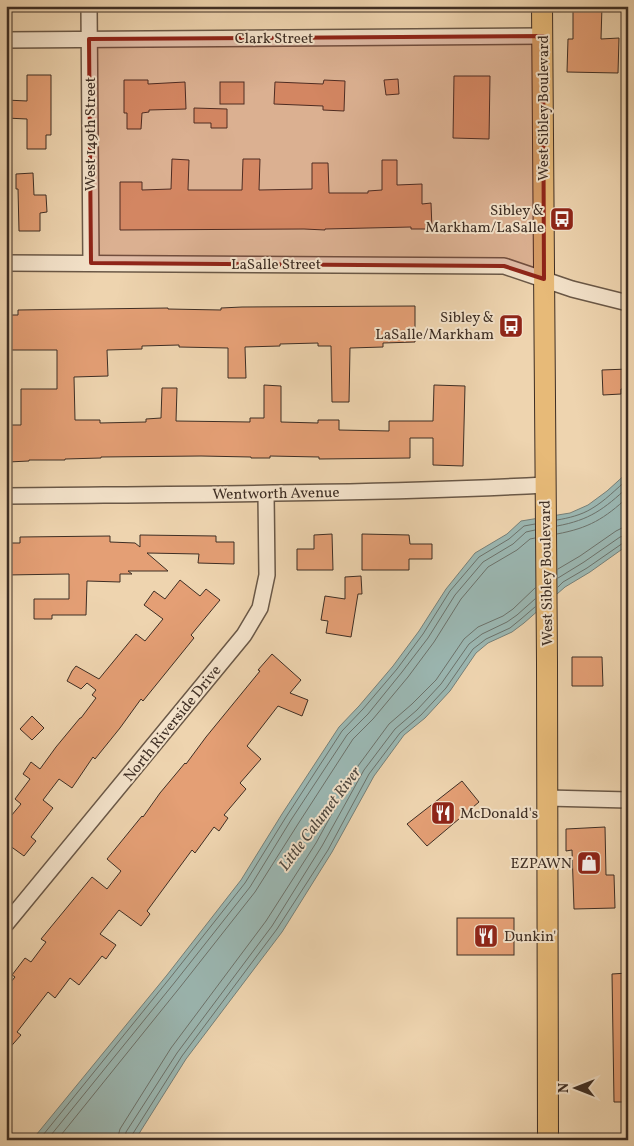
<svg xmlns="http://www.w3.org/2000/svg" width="634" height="1146" viewBox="0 0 634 1146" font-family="Vollkorn,serif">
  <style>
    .water { fill: #9bb7b2; stroke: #768079 }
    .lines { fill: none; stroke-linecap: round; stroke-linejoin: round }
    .shore { stroke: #6c726b; stroke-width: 1 }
    .building { fill: #e49f75; stroke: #3e2e24 }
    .minor-casing { stroke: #6a5847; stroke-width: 18 }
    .major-casing { stroke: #3e2e24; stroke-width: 22 }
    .minor { stroke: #f4e3cb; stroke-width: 15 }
    .major { stroke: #e7ba78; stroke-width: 20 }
    .marked { fill: #8f2418; fill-opacity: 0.2; stroke: #8f2418; stroke-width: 4; stroke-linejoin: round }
    .labels { text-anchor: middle; stroke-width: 4; stroke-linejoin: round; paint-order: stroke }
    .street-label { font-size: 15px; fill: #3e2e24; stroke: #f4e3cb }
    .poi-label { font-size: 15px; fill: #3e2e24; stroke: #f4e3cb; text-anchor: end }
    .water-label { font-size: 16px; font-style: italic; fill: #514940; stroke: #f4e3cb }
  </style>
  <rect width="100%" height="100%" fill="#eed4af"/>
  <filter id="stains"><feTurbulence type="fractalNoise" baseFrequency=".004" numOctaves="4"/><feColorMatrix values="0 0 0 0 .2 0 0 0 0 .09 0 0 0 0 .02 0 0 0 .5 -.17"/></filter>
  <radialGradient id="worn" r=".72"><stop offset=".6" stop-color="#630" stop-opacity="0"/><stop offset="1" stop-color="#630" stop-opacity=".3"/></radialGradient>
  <path class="water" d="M628 472V545L590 572 565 587 524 623 512 632 488 643 476 653 450 691 425 718 404 735 374 776 332 852 282 932 186 1059 135 1140H32L167 975 241 880 282 814 339 727 359 706 393 666 419 631 446 589 475 553 507 534 521 521 570 513 588 505 607 491Z"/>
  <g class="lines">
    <g class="shore">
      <path d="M557 520C569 518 581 515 591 509 605 501 616 489 628 479"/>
      <path d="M557 526C590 520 604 509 628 487"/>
      <path d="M557 534C589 528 604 519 628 497"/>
      <path d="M558 569 580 556 616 531 622 528H628"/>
      <path d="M558 578 584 562 620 537 628 535"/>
      <path d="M558 587 563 582 587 568 623 543 628 542"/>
      <path d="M39 1140 170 978 245 883 286 817 342 731 363 709 397 669 423 634 450 591 479 557 509 539 524 526 535 524"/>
      <path d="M47 1140 175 982 250 887 291 820 347 735 368 714 402 672 428 638 455 595 483 562 513 544 526 532 535 530"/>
      <path d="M57 1140 181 986 255 892 298 824 353 739 373 719 408 677 434 642 461 599 488 567 517 550 530 539 535 538"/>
      <path d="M117 1140 120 1129 171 1048 266 921 316 843 358 766 389 724 412 704 436 680 464 639 478 627 503 616 513 609 535 588"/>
      <path d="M125 1140 126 1132 177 1053 272 926 322 846 364 770 395 729 417 710 441 684 469 644 482 634 507 622 517 615 535 599"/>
      <path d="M131 1140 132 1135 182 1056 277 929 328 850 369 774 400 733 421 715 446 688 473 649 486 639 510 628 521 619 535 607"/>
    </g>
  </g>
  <g class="building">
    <path d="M573 6H602L601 39 619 38 618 73 567 72 568 39H573Z"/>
    <path d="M27 75H51V135H46V149H27V119L6 118V100L27 101Z"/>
    <path d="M454 76H490L489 139 453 138Z"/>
    <path d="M398 79 399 94 386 95 384 80Z"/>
    <path d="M124 80H148V84L185 82 186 109 149 110V112L142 113 141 129H127V113H124Z"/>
    <path d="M324 80 345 81 344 111 323 110V106L274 104 275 82 323 84Z"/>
    <rect x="220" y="82" width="24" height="22"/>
    <path d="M194 108 227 109V128H211V123H194Z"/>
    <path d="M172 159 189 160 188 190H242L243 159H260L259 190 312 189V163H328L329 193H368V191L382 190V160H397V185L422 184V204L431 203 432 229H411V227L325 229V230L304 229 120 230V182H142V190L171 189Z"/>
    <path d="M33 173 34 195H46L47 212 40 213V231H19L18 189H16V174Z"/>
    <path d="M415 306V342L383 343V347L350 348 349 402H332L331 346H318V343L280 344V346L245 347 246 378H228V348L179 347V345L142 346V349L107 350 108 376 74 377 75 420H100V423L146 422V419L161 418 162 388H177L176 421 250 422V418H264V385L281 386V422L318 423V420H339V430L389 431V421H433L434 385 465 386 463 466 433 465V438H410V458L319 459V457L270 456V458H251V457L201 456 101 457V458L65 459V460H29V461L8 462V425H21V389H57V350H7V315H18V310L168 308V309L221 310V308L242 307Z"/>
    <path d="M628 369V389H621V394L603 395 602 370Z"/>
    <path d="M332 534 333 570H297V549H314V535Z"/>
    <path d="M362 534 409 535 410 544H432V559H409V570H362Z"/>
    <path d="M140 535 216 536V542H234V564L198 563 199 554 147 553 168 571H128L132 574H120V582L87 581 86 615H52V619H34V599H69V574L6 575V543H20V537L110 536V542L135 543 140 547Z"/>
    <path d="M361 576 362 594H358L351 637 326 633 328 621 321 620 325 596 345 599V577Z"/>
    <path d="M180 580 200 596 206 589 220 600 191 635 194 638 143 701 141 699 120 728 95 759 93 757 72 788 59 779 43 800 53 808 31 837 36 841 24 856 6 843V822L21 804 15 799 30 779 23 774 31 762 40 769 56 747 80 718H81L96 698 92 695 96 690 87 683 81 689 67 681 72 671 76 666 99 679 136 634 145 641 163 619 144 605 154 591 165 599Z"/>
    <path d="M272 654 301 680 290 693 308 700 302 716 278 706 247 746 261 759 240 783 246 789 224 815 228 818 219 831 214 827 195 853 192 850 147 911 150 914 141 926 119 910 100 934 116 945 106 959 102 956 79 985 70 978 55 998 48 992 17 1032 21 1035 6 1052V988L15 977 12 975 25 958 31 962 46 942 41 939 92 877 107 889 121 871 107 859 142 816 143 817 160 793 185 763 186 764 206 737 260 671 258 670Z"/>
    <path d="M572 657H602L603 686H572Z"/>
    <path d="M32 716 44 728 32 740 20 729Z"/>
    <path d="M462 781 479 802 427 846 407 824Z"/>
    <path d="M605 827 606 875H614L615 908 574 909 572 850 566 851V829Z"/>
    <rect x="457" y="918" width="57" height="37"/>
    <path d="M628 973V1102H614L612 974Z"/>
  </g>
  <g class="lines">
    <defs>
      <g id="minor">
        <path d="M89 6 91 263"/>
        <path d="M6 40 543 36"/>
        <path d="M6 263 504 266 572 289 628 303"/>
        <path d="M6 496C186 494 366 494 545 485"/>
        <path d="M547 798 628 800"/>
        <path d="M6 924 244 635 260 608 267 575 266 494"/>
      </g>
      <path id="major" d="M542 6 547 662 548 1140"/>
    </defs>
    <use href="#minor" class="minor-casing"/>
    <use href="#major" class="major-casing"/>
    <use href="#minor" class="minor"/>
    <use href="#major" class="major"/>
  </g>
  <path class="marked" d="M543 36 544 279 504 266 91 263 89 39Z"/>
  <defs>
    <symbol id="bus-square" viewBox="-11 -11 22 22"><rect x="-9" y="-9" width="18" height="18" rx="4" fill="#8f2418" stroke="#f4e3cb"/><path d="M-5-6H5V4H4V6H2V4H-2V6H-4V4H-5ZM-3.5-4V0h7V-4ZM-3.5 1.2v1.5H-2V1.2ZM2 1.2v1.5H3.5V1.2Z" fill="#fff"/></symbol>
    <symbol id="restaurant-square" viewBox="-11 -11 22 22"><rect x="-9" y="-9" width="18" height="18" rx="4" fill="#8f2418" stroke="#f4e3cb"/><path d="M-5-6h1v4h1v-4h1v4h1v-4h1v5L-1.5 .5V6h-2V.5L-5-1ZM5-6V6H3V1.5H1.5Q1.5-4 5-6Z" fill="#fff"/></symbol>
    <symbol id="shop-square" viewBox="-11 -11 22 22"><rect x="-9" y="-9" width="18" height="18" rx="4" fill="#8f2418" stroke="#f4e3cb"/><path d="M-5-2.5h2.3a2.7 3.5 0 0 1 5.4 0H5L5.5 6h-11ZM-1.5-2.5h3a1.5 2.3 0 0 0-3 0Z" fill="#fff"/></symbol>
  </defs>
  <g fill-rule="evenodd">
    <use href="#bus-square" x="548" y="205" width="28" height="28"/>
    <use href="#bus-square" x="497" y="312" width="28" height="28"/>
    <use href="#restaurant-square" x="429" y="799" width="28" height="28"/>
    <use href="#shop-square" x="575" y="849" width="28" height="28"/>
    <use href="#restaurant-square" x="472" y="922" width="28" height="28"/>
  </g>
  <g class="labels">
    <g class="street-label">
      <text x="274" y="43">Clark Street</text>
      <text transform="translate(543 108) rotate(-90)" y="5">West Sibley Boulevard</text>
      <text transform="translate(90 134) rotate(-90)" y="5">West 149th Street</text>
      <text x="276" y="269">LaSalle Street</text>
      <text transform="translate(276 493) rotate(-1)" y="5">Wentworth Avenue</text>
      <text transform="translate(546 573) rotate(-91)" y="5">West Sibley Boulevard</text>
      <text transform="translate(172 723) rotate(-51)" y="5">North Riverside Drive</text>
    </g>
    <g class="poi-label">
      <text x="544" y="215">Sibley &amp;<tspan x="544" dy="17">Markham/LaSalle</tspan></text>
      <text x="494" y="322">Sibley &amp;<tspan x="494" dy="17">LaSalle/Markham</tspan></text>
      <text x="460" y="818" text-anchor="start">McDonald's</text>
      <text x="572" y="868">EZPAWN</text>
      <text x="504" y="941" text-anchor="start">Dunkin'</text>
    </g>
    <g class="water-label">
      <text transform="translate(319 818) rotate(-53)" y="6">Little Calumet River</text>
    </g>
  </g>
  <rect width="634" height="1146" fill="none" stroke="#eed4af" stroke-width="25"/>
  <rect x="8" y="8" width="619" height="1131" fill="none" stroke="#3e2e24" stroke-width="2.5"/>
  <rect x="12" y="12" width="609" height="1121" fill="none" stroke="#3e2e24"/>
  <g transform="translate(576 1088) rotate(270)" stroke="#f4e3cb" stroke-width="4" paint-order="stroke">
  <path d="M0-4L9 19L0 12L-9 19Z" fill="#3e2e24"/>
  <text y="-8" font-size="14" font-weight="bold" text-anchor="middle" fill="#3e2e24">N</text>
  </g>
  <rect width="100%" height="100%" filter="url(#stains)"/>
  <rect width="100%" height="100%" fill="url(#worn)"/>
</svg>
